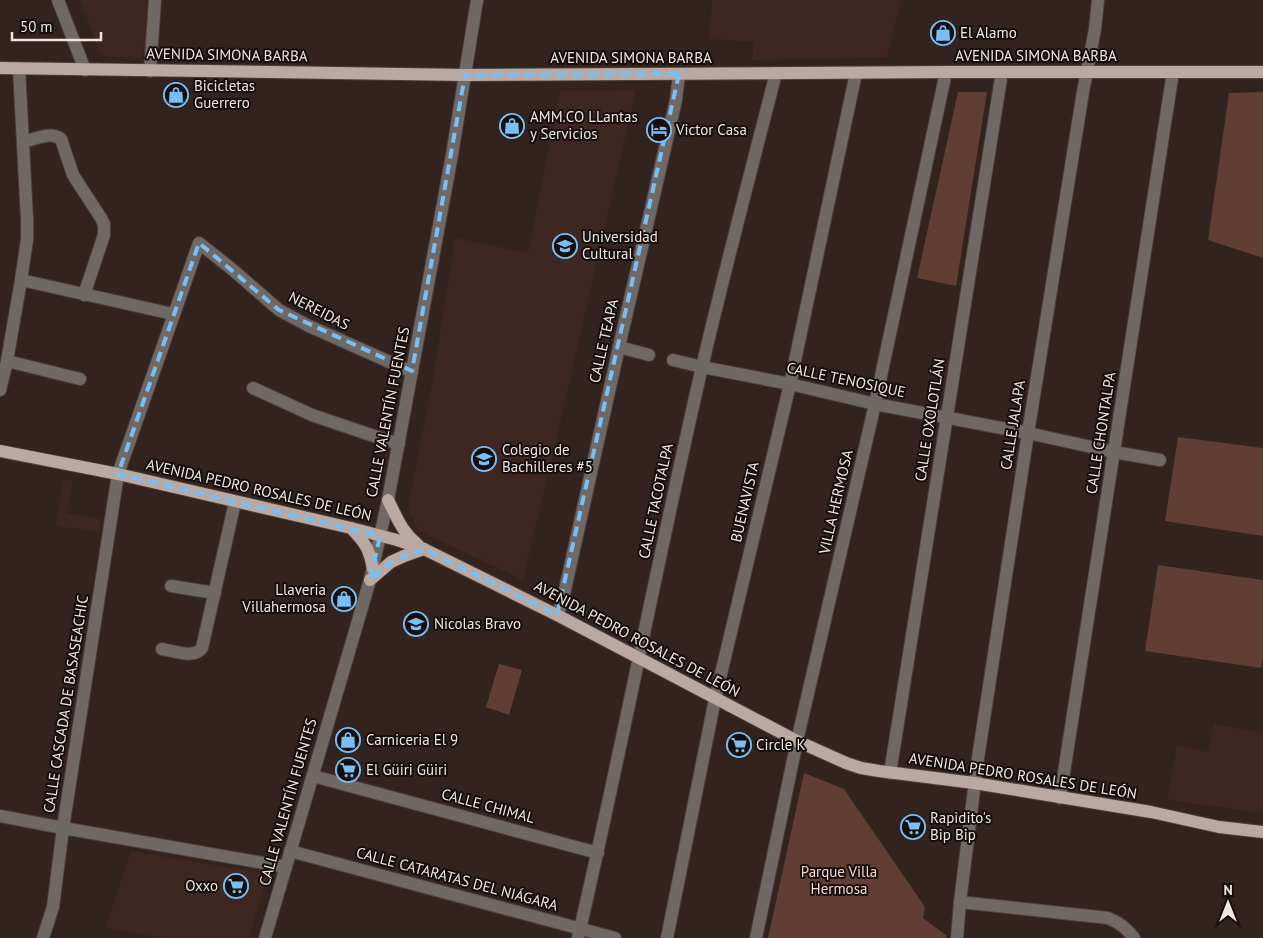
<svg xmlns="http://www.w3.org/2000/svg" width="1263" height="938" viewBox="0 0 1263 938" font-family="'PT Sans',sans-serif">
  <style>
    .built { fill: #3e2721 }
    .green { fill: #613e33 }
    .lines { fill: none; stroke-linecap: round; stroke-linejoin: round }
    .minor-casing { stroke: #4d3e39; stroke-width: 14 }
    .major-casing { stroke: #4d3e39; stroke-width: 14 }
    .minor { stroke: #706865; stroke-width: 12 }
    .major { stroke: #baa8a3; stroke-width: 12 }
    .marked { fill: none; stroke: #77c0f7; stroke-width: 4; stroke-dasharray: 10 6; stroke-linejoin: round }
    .labels { text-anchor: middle; stroke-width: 4; stroke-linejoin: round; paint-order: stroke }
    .poi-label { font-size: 15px; fill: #f0e5e1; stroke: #150e0c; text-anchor: start }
    .street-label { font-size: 15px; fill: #f0e5e1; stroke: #150e0c }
    .park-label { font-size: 15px; fill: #fbd4c9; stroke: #150e0c }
  </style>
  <rect width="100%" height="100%" fill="#32231e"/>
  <g class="built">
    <path d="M80 0H153L142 58 101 56Z"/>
    <path d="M712 0H901L887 57 753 60V41H739L709 39Z"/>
    <path d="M636 90 563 411 523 580 421 532 415 525 408 507 433 378 455 238 528 253 560 91Z"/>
    <path d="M63 479 73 480 67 513 100 519V532L56 526Z"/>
    <path d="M1214 724 1263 732V813L1167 800 1177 745 1208 752Z"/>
    <path d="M131 851 268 874 249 938H161L105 927Z"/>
  </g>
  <g class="green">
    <path d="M958 92H987L956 286 917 278Z"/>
    <path d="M1263 92V258L1208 240 1229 93Z"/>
    <path d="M1178 437 1263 448V536L1165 521Z"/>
    <path d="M1158 565 1263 580V657L1261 668 1145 651Z"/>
    <path d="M499 664 522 670 509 715 486 707Z"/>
    <path d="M804 773 844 789 925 907 923 918 947 936 946 938H768Z"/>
  </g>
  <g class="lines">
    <defs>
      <g id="minor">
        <path d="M58 0 85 70"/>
        <path d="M150 71 155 0"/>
        <path d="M24 142C35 139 51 131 61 139L73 175 101 218 104 224V235L84 295"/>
        <path d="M21 280 173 314"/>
        <path d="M619 347 649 355"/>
        <path d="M673 360 702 367 790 384 875 404 1028 433 1114 452 1160 460"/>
        <path d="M7 361 80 379"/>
        <path d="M253 388 312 415 365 433 399 444"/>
        <path d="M0 390 7 361 21 280 27 240V219L19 69"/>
        <path d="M171 586 215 593"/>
        <path d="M557 615 562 603 619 347 676 100 679 74"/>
        <path d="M162 649C174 651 194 659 202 648L235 502"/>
        <path d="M890 773 1002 72"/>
        <path d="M313 776 598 853"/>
        <path d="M1060 798 1173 72"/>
        <path d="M0 816 63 828 286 867"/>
        <path d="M290 851 615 938"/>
        <path d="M960 902 1108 918C1120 923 1126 928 1134 938"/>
        <path d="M43 938 53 907 63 828 118 474 199 243 233 270 279 310 309 326 412 372"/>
        <path d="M265 938 370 580 388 500 452 155 477 0"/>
        <path d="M578 938C622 748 658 557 702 367 725 269 751 171 776 73"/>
        <path d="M667 938 715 699 790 384 856 73"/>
        <path d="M756 938 797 741 875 404 946 72"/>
        <path d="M957 938 960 902 978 758 1028 433 1083 92 1095 29 1098 0"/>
      </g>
      <g id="major">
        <path d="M0 68 465 75 946 72H1263"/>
        <path d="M0 451 118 474 351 528 397 540 424 549 557 615 797 741 846 763 861 768 879 771 974 783 1151 812 1219 827 1263 832"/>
        <path d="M388 500C397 518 402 532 418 545"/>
        <path d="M351 528C366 544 369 548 373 569"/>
        <path d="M370 580 391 562 404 556 424 549"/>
      </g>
    </defs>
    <use href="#minor" class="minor-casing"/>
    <use href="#major" class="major-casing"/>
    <use href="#minor" class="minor"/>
    <use href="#major" class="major"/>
  </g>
  <path class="marked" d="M679 74 557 615 424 549 391 562 370 580 380 536 118 474 199 243 279 310 412 371 465 75Z"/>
  <defs>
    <symbol id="shop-ring" viewBox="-11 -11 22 22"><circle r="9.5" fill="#150e0c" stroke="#77c0f7" stroke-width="1.5"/><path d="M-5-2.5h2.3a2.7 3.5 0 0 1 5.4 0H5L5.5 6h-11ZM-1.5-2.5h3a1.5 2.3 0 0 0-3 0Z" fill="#77c0f7"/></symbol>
    <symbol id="hotel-ring" viewBox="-11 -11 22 22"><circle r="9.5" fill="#150e0c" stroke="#77c0f7" stroke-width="1.5"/><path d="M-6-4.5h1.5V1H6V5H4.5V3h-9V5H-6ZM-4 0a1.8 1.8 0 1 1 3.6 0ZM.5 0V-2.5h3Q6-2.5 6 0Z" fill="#77c0f7"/></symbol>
    <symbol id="university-ring" viewBox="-11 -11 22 22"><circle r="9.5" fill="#150e0c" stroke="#77c0f7" stroke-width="1.5"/><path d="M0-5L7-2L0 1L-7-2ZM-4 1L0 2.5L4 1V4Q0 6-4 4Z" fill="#77c0f7"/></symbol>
    <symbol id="school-ring" viewBox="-11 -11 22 22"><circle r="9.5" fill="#150e0c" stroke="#77c0f7" stroke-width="1.5"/><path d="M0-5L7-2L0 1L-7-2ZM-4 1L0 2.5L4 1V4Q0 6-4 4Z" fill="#77c0f7"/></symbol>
    <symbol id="supermarket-ring" viewBox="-11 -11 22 22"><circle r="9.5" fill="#150e0c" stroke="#77c0f7" stroke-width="1.5"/><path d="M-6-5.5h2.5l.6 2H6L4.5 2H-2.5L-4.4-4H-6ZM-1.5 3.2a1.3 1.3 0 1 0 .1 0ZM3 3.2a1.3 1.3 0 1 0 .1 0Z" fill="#77c0f7"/></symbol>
  </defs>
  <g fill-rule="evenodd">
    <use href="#shop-ring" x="929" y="19" width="28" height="28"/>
    <use href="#shop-ring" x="162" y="81" width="28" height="28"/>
    <use href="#shop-ring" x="498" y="112" width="28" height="28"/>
    <use href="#hotel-ring" x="645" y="116" width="28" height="28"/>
    <use href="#university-ring" x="551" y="232" width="28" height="28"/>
    <use href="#school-ring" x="470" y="445" width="28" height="28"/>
    <use href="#shop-ring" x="330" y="585" width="28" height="28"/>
    <use href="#school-ring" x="402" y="610" width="28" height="28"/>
    <use href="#shop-ring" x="334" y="726" width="28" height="28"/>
    <use href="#supermarket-ring" x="725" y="731" width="28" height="28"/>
    <use href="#supermarket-ring" x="334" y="756" width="28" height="28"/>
    <use href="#supermarket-ring" x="899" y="813" width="28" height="28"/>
    <use href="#supermarket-ring" x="222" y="872" width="28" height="28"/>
  </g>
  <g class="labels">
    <g class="poi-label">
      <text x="960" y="38">El Alamo</text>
      <text x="194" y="91">Bicicletas<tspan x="194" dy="17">Guerrero</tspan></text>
      <text x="530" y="122">AMM.CO LLantas<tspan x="530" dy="17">y Servicios</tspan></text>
      <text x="676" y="135">Victor Casa</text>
      <text x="582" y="242">Universidad<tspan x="582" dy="17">Cultural</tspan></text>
      <text x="502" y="455">Colegio de<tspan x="502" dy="17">Bachilleres #5</tspan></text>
      <text x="326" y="595" text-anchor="end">Llaveria<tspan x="326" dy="17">Villahermosa</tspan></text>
      <text x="434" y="629">Nicolas Bravo</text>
      <text x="366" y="745">Carniceria El 9</text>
      <text x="756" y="750">Circle K</text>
      <text x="366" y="775">El Güiri Güiri</text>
      <text x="930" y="823">Rapidito's<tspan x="930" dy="17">Bip Bip</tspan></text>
      <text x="218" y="891" text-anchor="end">Oxxo</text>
    </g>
    <g class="street-label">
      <text transform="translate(227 55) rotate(1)" y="5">AVENIDA SIMONA BARBA</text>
      <text x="1036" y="61">AVENIDA SIMONA BARBA</text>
      <text x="631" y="63">AVENIDA SIMONA BARBA</text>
      <text transform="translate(319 311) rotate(27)" y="5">NEREIDAS</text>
      <text transform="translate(604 341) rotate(-77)" y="5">CALLE TEAPA</text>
      <text transform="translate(846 380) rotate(12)" y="5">CALLE TENOSIQUE</text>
      <text transform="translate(388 412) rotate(-79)" y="5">CALLE VALENTÍN FUENTES</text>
      <text transform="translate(930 420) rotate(-81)" y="5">CALLE OXOLOTLÁN</text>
      <text transform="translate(1013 425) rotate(-81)" y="5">CALLE JALAPA</text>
      <text transform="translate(1101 433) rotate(-81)" y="5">CALLE CHONTALPA</text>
      <text transform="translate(259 490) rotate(13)" y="5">AVENIDA PEDRO ROSALES DE LEÓN</text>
      <text transform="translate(656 501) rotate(-78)" y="5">CALLE TACOTALPA</text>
      <text transform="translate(745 502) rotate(-77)" y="5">BUENAVISTA</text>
      <text transform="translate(836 502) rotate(-77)" y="5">VILLA HERMOSA</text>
      <text transform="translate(637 639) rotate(28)" y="5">AVENIDA PEDRO ROSALES DE LEÓN</text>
      <text transform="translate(66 704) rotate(-81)" y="5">CALLE CASCADA DE BASASEACHIC</text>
      <text transform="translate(1023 776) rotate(9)" y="5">AVENIDA PEDRO ROSALES DE LEÓN</text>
      <text transform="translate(288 802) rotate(-74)" y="5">CALLE VALENTÍN FUENTES</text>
      <text transform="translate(488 806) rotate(15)" y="5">CALLE CHIMAL</text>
      <text transform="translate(457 879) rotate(15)" y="5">CALLE CATARATAS DEL NIÁGARA</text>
    </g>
    <g class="park-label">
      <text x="839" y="877">Parque Villa<tspan x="839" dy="17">Hermosa</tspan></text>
    </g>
  </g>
  <g transform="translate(1228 903)" stroke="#150e0c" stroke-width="4" paint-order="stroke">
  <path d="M0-4L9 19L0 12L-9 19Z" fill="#f0e5e1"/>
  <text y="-8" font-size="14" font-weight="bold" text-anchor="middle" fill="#f0e5e1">N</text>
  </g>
  <path d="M12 32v8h89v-8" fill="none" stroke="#f0e5e1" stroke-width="2.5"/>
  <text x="20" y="32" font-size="15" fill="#f0e5e1" stroke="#150e0c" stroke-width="4" paint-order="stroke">50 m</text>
</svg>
